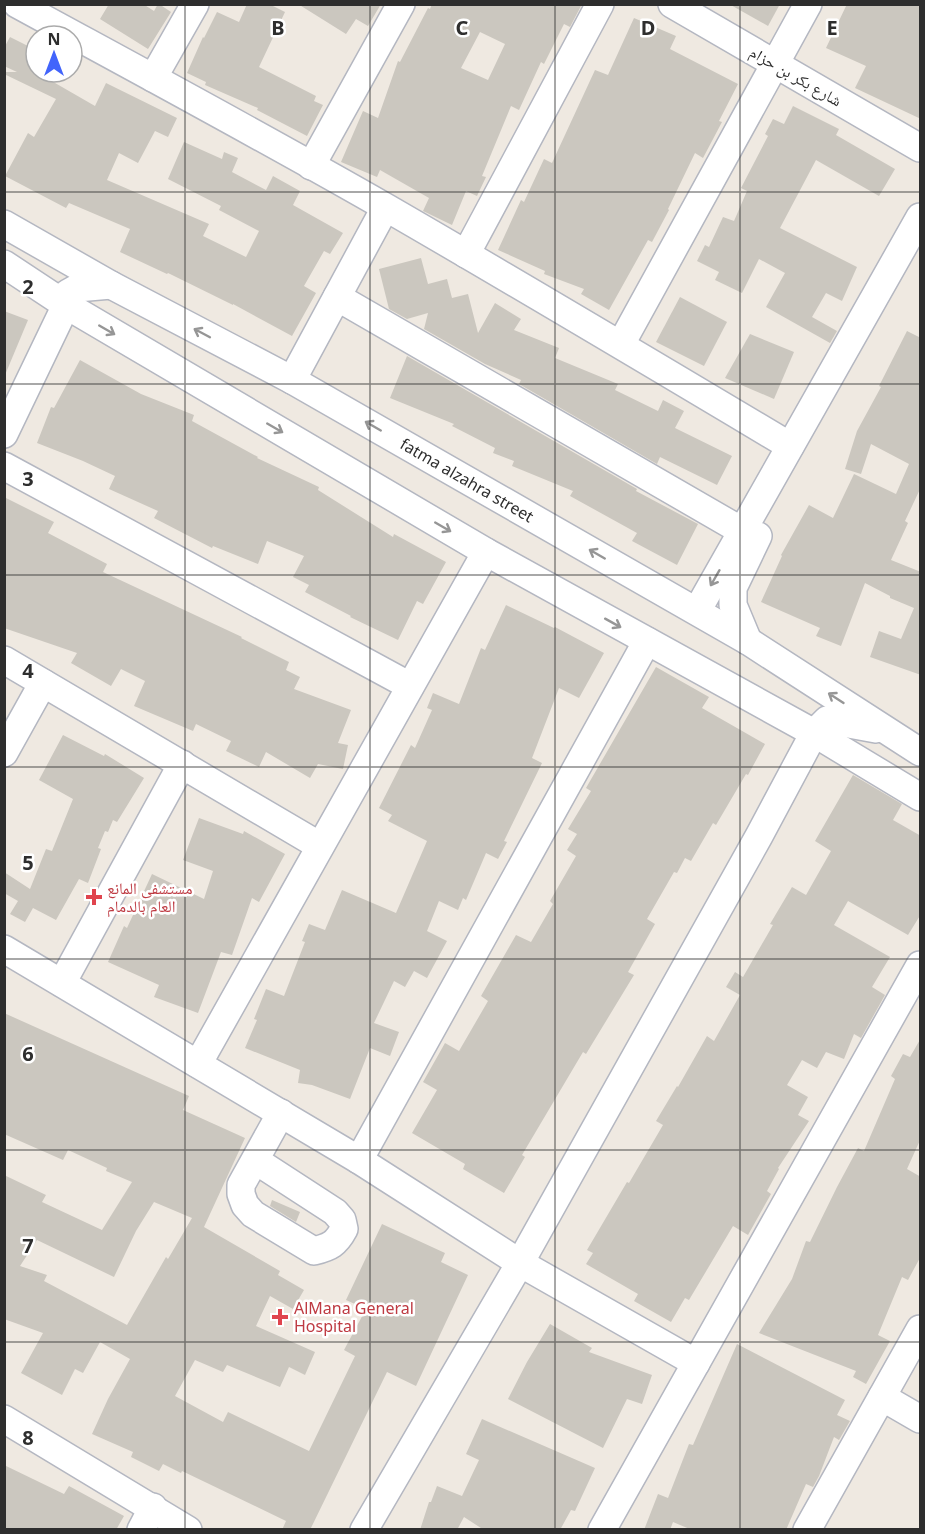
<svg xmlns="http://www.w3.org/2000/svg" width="925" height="1534" viewBox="0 0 925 1534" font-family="'Noto Sans','Noto Naskh Arabic',sans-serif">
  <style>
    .building { fill: #cbc7bf; fill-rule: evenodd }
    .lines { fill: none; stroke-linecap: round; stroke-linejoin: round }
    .minor-casing { stroke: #b4b7c1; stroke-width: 30 }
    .minor { stroke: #fff; stroke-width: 27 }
    .oneway { stroke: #969696 }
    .grid { fill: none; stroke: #2e2e2e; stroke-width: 1.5; stroke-opacity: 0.55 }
    .health-dot { fill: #e0444e; stroke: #fff; stroke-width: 2 }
    .labels { text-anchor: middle; stroke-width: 5; stroke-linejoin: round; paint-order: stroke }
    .street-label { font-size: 16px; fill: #2e2e2e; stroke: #fff }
    .health-label { font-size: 16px; fill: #be3a42; stroke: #fff; text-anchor: start }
    .grid-label { font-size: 20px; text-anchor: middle; font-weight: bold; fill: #2e2e2e; stroke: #fff; stroke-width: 5; stroke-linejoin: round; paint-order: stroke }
  </style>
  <rect width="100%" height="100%" fill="#efe9e1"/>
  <g class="building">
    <path d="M109 4H143L154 11 158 4H159L171 12 148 49 100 19Z"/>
    <path d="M247 4H269L285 12 259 67 316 96 314 101 323 105 307 136 257 110 258 108 205 85 206 82 187 73 203 37 204 38 217 12 239 22Z"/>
    <path d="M298 4H381L368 26 356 19 346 34Z"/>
    <path d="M432 4H582L570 27 564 24 544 64 541 62 519 110 511 106 482 176 486 177 477 196 466 191 452 225 423 211 429 198 380 170 377 177 341 162 363 111 378 118 398 61 400 62 428 8 430 9ZM480 32 505 44 488 80 461 68Z"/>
    <path d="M729 4H780L768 26Z"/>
    <path d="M847 4H921V119L855 88 866 66 826 48Z"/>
    <path d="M634 18 676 36 670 49 738 84 719 121 722 122 703 158 695 153 668 209 669 210 652 242 648 240 609 310 581 294 584 289 544 274 545 271 498 250 521 200 524 202 544 159 552 163 595 70 608 75Z"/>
    <path d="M10 37 36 50V72L95 106 106 83 177 118 168 137 155 131 138 163 119 153 107 180 209 224 203 236 246 257 259 231 219 210 221 206 168 179 184 142 222 159 224 152 238 158 232 172 266 190 273 176 300 191 293 205 343 233 330 254 324 251 304 286 316 293 292 336 233 304V305L168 273 167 274 120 252 130 229 69 203 66 208 5 176 28 133 34 137 56 99 4 74V72H17L4 66V48Z"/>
    <path d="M793 106 839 129 836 135 895 169 879 196 816 160 780 228 857 267 842 301 826 293 812 317 837 331 830 343 766 307 785 273 759 259 742 293 715 280 719 272 697 261 705 245 709 247 723 217 734 221 747 191 741 188 768 136 765 134 773 119 784 124Z"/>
    <path d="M421 258 428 284 447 279 452 298 468 294 478 333 495 303 521 319 514 330 559 348 555 358 618 384 615 390 658 411 663 400 684 411 675 428 732 456 717 485 660 457 657 464 519 384 521 380 485 364 424 329 428 313 407 319 389 309 379 269Z"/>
    <path d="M680 297 727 322 704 366 656 342Z"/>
    <path d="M4 311 28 320 5 375H4Z"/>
    <path d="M907 331 921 338V487L905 521 908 523 891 560 921 572V675L870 657 879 631 901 639 914 608 890 598V596L865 583 841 646 816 636 820 628 761 602 782 556 781 555 809 505 833 518 854 474 896 494 909 464 871 444 861 474 845 469 857 431 881 387 879 386Z"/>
    <path d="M750 334 794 352 774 399 725 378Z"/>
    <path d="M407 356 637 489 636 491 698 524 677 565 632 541 637 533 570 496 573 491 512 466 514 461 493 453 495 448 452 426 454 424 390 398Z"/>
    <path d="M80 360 141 394 194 415 192 421 258 457 257 458 319 487 318 490 393 537 394 534 446 562 423 604 417 601 398 640 350 617 351 616 305 592 309 585 293 577 304 556 267 541 258 564 213 546 212 548 154 518 158 511 109 489 115 476 83 461 37 443 51 407 54 408Z"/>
    <path d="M4 497 54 522 48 533 107 564 103 572 242 637 241 638 289 662 286 670 300 677 294 689 351 710 338 743 348 745 343 769 318 764 310 778 266 752 259 767 226 751 231 741 196 724 193 731 134 706 145 681 121 669 111 686 71 663 77 653 4 628Z"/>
    <path d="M506 605 554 628 555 627 604 653 579 698 559 688 532 758 542 763 504 841 507 842 498 859 486 853 466 900 463 898 458 910 439 901 427 931 447 941 427 978 414 971 405 987 394 981 374 1023 399 1032 390 1056 370 1048 350 1099 312 1085 298 1083 300 1070 245 1048 257 1020 254 1019 266 989 284 996 305 942 302 941 309 924 325 930 342 890 396 913 427 841 388 821 392 815 379 808 411 745 415 748 432 710 427 708 433 693 459 704 481 648 485 650Z"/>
    <path d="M656 667 709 697 702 708 765 744 748 775 746 774 716 825 713 823 691 861 685 858 677 873 674 872 647 919 655 924 628 972 634 975 586 1054 583 1052 522 1155 525 1157 504 1193 463 1169 465 1164 412 1133 437 1090 423 1082 445 1043 459 1051 488 1001 481 996 516 935 531 942 553 904 550 901 576 856 567 850 577 834 568 829 591 791 586 788Z"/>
    <path d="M63 735 104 756 105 754 144 778 117 822 113 820 108 832 105 831 98 848 101 849 88 883 79 879 56 920 33 908 25 922 10 914 18 901 4 893V872L30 889 46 849 52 851 73 799 39 780Z"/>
    <path d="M853 775 902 804 893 820 921 836V914L908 935 848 901 834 925 890 957 872 987 885 995 861 1038 854 1034 844 1059 826 1052 817 1068 802 1060 787 1085 808 1097 798 1115 809 1121 778 1168 779 1169 767 1191 771 1194 748 1235 733 1226 689 1300 685 1298 671 1322 634 1301 638 1294 586 1264 593 1253 587 1250 627 1182 629 1183 663 1125 656 1121 677 1086 678 1087 707 1036 714 1041 740 995 726 987 735 972 743 977 773 925 770 924 792 887 806 895 831 851 815 841Z"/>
    <path d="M199 818 243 834 244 831 285 854 259 902 252 898 232 955 221 952 198 1013 154 997 159 985 108 962 124 926 127 928 152 874 204 899 213 871 183 860Z"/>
    <path d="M4 1013 189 1096 183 1110 245 1138 204 1227 280 1271 278 1275 304 1290 293 1309 270 1296 256 1326 315 1352 305 1375 289 1367 280 1387 227 1365 223 1372 195 1360 175 1396 223 1422 228 1412 309 1451 355 1356 344 1350 366 1309 346 1300 382 1224 445 1253 441 1262 468 1275 416 1386 387 1372 310 1530H282L286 1521 182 1471 181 1473 163 1464 159 1471 131 1457 133 1452 92 1434 108 1399 130 1359 100 1342 83 1373 75 1369 62 1395 21 1373 43 1333 4 1319V1175L46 1195 42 1202 102 1230 132 1182 106 1171 107 1168 68 1150 63 1160 4 1134ZM154 1202 192 1218 168 1259 166 1257 127 1325 44 1281 47 1275 20 1266 37 1240 114 1277 136 1231Z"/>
    <path d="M921 1038V1138L907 1169 921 1177V1256L908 1280 902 1277 878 1335 890 1341 866 1384 853 1377 856 1371 759 1333 792 1279 806 1241 810 1242 837 1187 858 1148 864 1151 895 1079 891 1076 903 1054 910 1057Z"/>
    <path d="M272 1200 300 1212 296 1222 270 1206Z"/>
    <path d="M550 1324 592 1348 589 1352 652 1375 642 1404 627 1399 603 1448 508 1399 527 1362Z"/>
    <path d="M737 1344 845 1400 837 1415 850 1421 839 1440 834 1437 819 1476 813 1487 806 1484 786 1530H692L673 1522 670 1530H644L658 1494 668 1498 689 1444 693 1445Z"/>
    <path d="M482 1419 595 1468 575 1511 571 1510 560 1530H484L464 1517 457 1530H420L429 1502H431L437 1486 462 1496 479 1460 466 1454Z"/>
    <path d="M4 1465 64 1494 69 1486 124 1516 116 1530H4Z"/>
  </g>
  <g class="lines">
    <defs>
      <g id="minor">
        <path d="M17 4C140 71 265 138 387 208 522 286 656 366 790 446"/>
        <path d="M672 4 920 148"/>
        <path d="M153 78 195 4"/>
        <path d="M311 166 401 4"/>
        <path d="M4 224 111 285 292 380 748 641 920 752"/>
        <path d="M466 254 600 4"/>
        <path d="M4 264 66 305 486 552 814 733 920 797"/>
        <path d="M337 297 742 531"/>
        <path d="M621 344 808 4"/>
        <path d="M292 380 385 208"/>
        <path d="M4 434 66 305 68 293 77 288 111 285"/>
        <path d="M4 466 410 686"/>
        <path d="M697 611 920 217"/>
        <path d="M748 641 733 605V588L758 536"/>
        <path d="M4 660 320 846"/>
        <path d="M4 753 43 683"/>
        <path d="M4 949 359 1160 520 1263 696 1363"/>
        <path d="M62 983 182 764"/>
        <path d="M198 1064 486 552"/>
        <path d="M255 1160 335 1212 342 1220 344 1229C336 1244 330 1247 314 1251L253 1214 245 1205 241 1194V1185L281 1113"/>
        <path d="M359 1160 647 641"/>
        <path d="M882 1397 920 1419"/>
        <path d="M4 1419 188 1530"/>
        <path d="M141 1530 153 1507"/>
        <path d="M364 1530 520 1263 759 836 814 733 827 720 876 729"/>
        <path d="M602 1530 920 965"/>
        <path d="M807 1530 920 1329"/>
      </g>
    </defs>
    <use href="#minor" class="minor-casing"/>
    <use href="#minor" class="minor"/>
  </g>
  <defs><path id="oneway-shaft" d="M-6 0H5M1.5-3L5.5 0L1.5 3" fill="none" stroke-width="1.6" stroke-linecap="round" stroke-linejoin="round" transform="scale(1.5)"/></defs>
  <g class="oneway">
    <use href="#oneway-shaft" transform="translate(107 330) rotate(30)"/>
    <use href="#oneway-shaft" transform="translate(202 333) rotate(-152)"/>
    <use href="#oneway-shaft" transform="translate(373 426) rotate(-150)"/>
    <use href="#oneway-shaft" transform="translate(275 428) rotate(30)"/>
    <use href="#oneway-shaft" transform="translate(443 527) rotate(30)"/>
    <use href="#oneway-shaft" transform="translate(597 554) rotate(-150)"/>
    <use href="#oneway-shaft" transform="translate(715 578) rotate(120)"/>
    <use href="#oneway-shaft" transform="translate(613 623) rotate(29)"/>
    <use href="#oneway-shaft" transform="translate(836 698) rotate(-147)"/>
  </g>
  <path class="grid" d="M185 4V1530M370 4V1530M555 4V1530M740 4V1530M4 192H920M4 384H920M4 575H920M4 767H920M4 959H920M4 1150H920M4 1342H920"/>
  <g class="health-dot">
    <path d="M91 888h6v6h6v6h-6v6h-6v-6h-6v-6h6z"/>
    <path d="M277 1308h6v6h6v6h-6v6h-6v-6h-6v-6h6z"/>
  </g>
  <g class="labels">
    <g class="street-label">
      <text transform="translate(796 76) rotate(30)" y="6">شارع بكر بن حزام</text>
      <text transform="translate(467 480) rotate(30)" y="6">fatma alzahra street</text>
    </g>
    <g class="health-label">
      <text x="107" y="894">مستشفى المانع<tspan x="107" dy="18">العام بالدمام</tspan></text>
      <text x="294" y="1314">AlMana General<tspan x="294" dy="18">Hospital</tspan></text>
    </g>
  </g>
  <g class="grid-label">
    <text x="278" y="35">B</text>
    <text x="462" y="35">C</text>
    <text x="648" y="35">D</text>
    <text x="832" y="35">E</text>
    <text x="28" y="294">2</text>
    <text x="28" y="486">3</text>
    <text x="28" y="678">4</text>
    <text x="28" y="870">5</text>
    <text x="28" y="1061">6</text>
    <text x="28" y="1253">7</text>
    <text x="28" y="1445">8</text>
  </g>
  <rect width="925" height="1534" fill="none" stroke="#2e2e2e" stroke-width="12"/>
  <g transform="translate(54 54)"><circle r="28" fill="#ffffff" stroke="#ababab" stroke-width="1.5"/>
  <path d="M0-4.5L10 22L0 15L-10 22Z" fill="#4264fb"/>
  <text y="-9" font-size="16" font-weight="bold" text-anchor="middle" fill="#2e2e2e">N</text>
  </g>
</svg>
